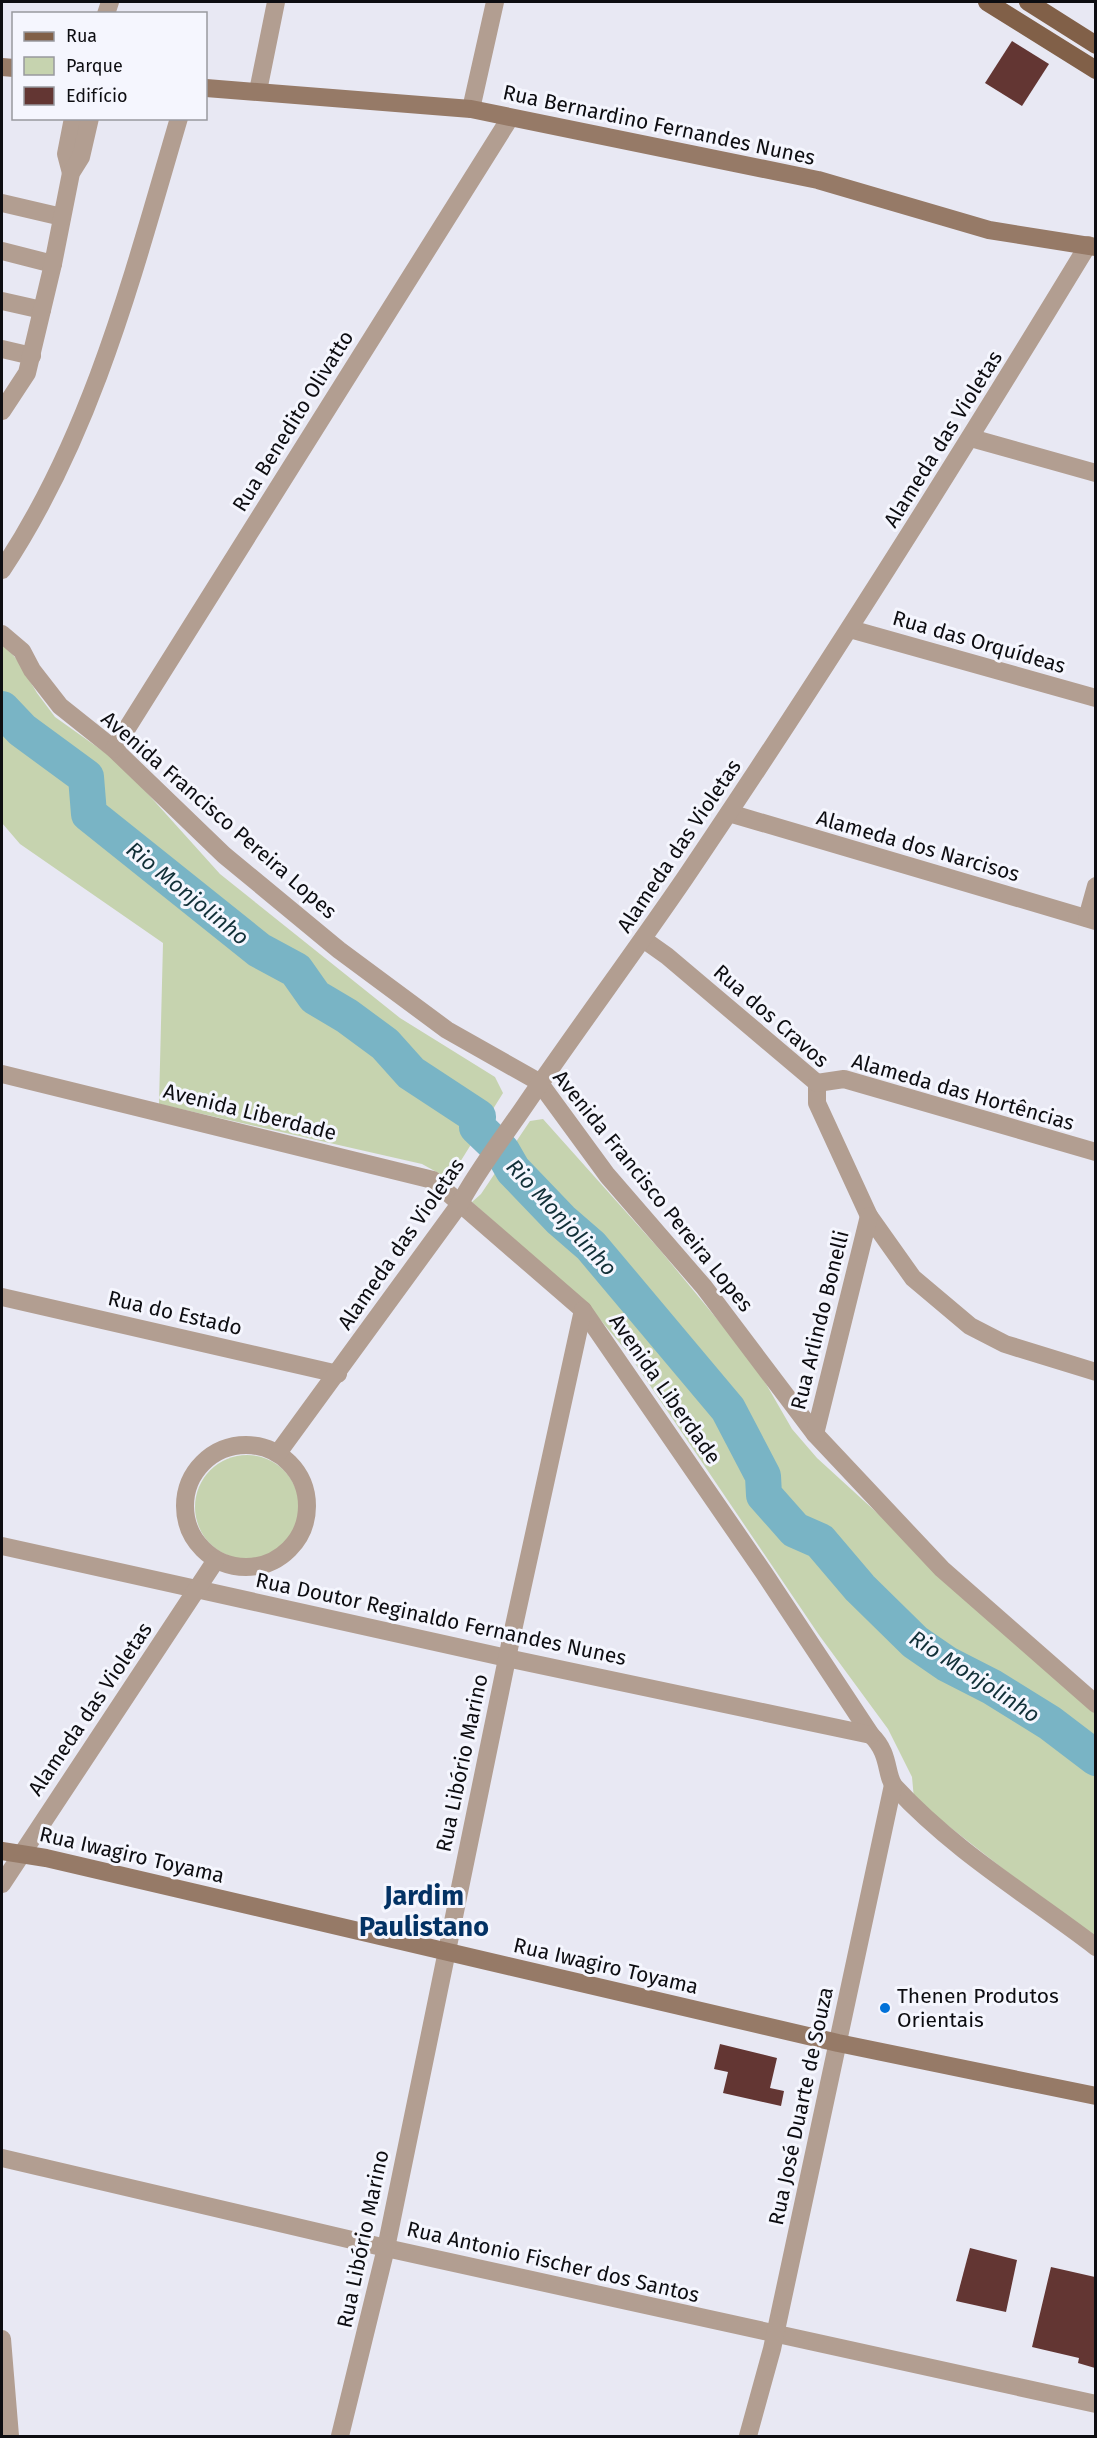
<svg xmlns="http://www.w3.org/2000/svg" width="1097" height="2438" viewBox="0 0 1097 2438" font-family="'Fira Sans',sans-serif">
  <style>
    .green { fill: #c6d3af }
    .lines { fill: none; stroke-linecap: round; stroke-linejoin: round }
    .river { stroke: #79b4c5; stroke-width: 36 }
    .building { fill: #633633 }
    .street { stroke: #b29e91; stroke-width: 18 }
    .secondary { stroke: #967a67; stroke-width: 18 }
    .primary { stroke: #816048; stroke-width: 18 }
    .poi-dot { fill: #0171d8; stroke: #f5f6fe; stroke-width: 2 }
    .labels { text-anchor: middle; stroke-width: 6; stroke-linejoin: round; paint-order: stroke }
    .street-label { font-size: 21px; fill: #0d0d11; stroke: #f5f6fe }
    .poi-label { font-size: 21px; fill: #0d0d11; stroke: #f5f6fe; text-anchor: start }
    .water-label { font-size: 22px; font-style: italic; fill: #123038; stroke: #f5f6fe }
    .district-label { font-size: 27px; font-weight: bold; fill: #033264; stroke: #f5f6fe }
  </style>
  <rect width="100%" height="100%" fill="#e8e8f3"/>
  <g class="green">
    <path d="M2 642 18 661 37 693 55 717 121 764 220 874 400 1018 495 1077 503 1093 452 1175H442L422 1164 159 1104 163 943 20 844 2 823Z"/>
    <path d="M543 1119 660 1250 755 1365 792 1429 817 1458 1095 1712V1941L914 1799 912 1777 888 1729 819 1635 628 1353 588 1305 472 1202 481 1194 530 1121Z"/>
    <circle cx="247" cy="1507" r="52"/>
  </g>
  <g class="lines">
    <path class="river" d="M2 709 22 730 86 777 89 814 259 950 296 970 315 997 347 1016 385 1044 411 1073 478 1117 477 1127 502 1151 513 1170 561 1220 591 1246 728 1409 763 1476 764 1495 795 1530 820 1541 860 1588 915 1642 947 1664 992 1687 1050 1723 1096 1758"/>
  </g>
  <g class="building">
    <path d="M1012 41 1049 64 1022 106 985 83Z"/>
    <path d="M720 2044 777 2058 770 2088 784 2091 781 2106 723 2093 728 2072 714 2069Z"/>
    <path d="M970 2248 1017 2260 1006 2312 956 2301Z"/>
    <path d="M1051 2267 1095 2277V2368L1078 2363 1079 2358 1032 2347Z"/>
  </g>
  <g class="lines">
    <g class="street">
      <path d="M106 14 110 2"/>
      <path d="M258 91 276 2"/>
      <path d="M471 109 495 2"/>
      <path d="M71 173 66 154 73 118"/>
      <path d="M2 203 62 217"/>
      <path d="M2 251 53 264"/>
      <path d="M2 301 42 310"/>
      <path d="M2 349 32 356"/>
      <path d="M2 411 27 373 53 264 71 173 81 157 90 118"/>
      <path d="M971 438 1096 473"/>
      <path d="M2 570C93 433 133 274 179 118"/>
      <path d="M850 629 1096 698"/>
      <path d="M2 634 22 651 32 670 60 706 114 749 224 855 339 950 447 1030 539 1082 607 1175 704 1287 815 1434 942 1569 1096 1704"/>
      <path d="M114 749 510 118"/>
      <path d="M729 813 1096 921"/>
      <path d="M1087 918 1096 886"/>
      <path d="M643 939 667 956 817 1083V1103L869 1216 913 1278 970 1326 1005 1344 1096 1372"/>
      <path d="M2 1074 433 1180 583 1310 764 1573 871 1735C891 1754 885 1776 895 1787 954 1851 1028 1895 1096 1947"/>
      <path d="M817 1083 844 1079 1096 1152"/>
      <path d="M2 1297 338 1374"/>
      <path d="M815 1434 869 1216"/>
      <circle cx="246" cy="1506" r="61"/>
      <path d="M278 1453 459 1205C478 1169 503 1138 526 1104 578 1028 633 954 685 878 825 671 958 459 1088 245"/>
      <path d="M2 1546 507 1658 871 1735"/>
      <path d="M2 1884 216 1560"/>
      <path d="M2 2158 386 2248 1096 2404"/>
      <path d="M2 2339 10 2436"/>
      <path d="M340 2436 386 2248 510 1644 583 1310"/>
      <path d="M748 2436 772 2349 893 1785"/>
    </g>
    <g class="secondary">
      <path d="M2 67 14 68"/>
      <path d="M206 88 471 109 818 180 989 230 1096 247"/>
      <path d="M2 1851 46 1858 838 2043 1096 2096"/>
    </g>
    <g class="primary">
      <path d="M987 2 1096 70"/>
      <path d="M1028 2 1096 45"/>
    </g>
  </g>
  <circle class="poi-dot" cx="885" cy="2008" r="6"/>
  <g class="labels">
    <g class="street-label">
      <text transform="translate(659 125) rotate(12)" y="7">Rua Bernardino Fernandes Nunes</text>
      <text transform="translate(293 421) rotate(-58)" y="7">Rua Benedito Olivatto</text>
      <text transform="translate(943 439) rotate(-58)" y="7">Alameda das Violetas</text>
      <text transform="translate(979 642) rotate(16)" y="7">Rua das Orquídeas</text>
      <text transform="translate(219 815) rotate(41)" y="7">Avenida Francisco Pereira Lopes</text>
      <text transform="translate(679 846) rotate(-56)" y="7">Alameda das Violetas</text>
      <text transform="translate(918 846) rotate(16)" y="7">Alameda dos Narcisos</text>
      <text transform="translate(771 1016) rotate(41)" y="7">Rua dos Cravos</text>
      <text transform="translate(963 1092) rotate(16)" y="7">Alameda das Hortências</text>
      <text transform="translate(250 1112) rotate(14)" y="7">Avenida Liberdade</text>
      <text transform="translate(653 1191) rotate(51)" y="7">Avenida Francisco Pereira Lopes</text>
      <text transform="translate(401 1244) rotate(-55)" y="7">Alameda das Violetas</text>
      <text transform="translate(175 1313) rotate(13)" y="7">Rua do Estado</text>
      <text transform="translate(820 1320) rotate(-76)" y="7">Rua Arlindo Bonelli</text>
      <text transform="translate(665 1389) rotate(55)" y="7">Avenida Liberdade</text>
      <text transform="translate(441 1619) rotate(12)" y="7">Rua Doutor Reginaldo Fernandes Nunes</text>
      <text transform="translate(90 1709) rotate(-56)" y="7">Alameda das Violetas</text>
      <text transform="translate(462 1763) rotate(-78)" y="7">Rua Libório Marino</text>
      <text transform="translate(132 1855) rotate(13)" y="7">Rua Iwagiro Toyama</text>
      <text transform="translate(606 1966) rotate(13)" y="7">Rua Iwagiro Toyama</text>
      <text transform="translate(801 2106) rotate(-78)" y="7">Rua José Duarte de Souza</text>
      <text transform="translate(363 2239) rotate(-78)" y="7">Rua Libório Marino</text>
      <text transform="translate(553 2262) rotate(13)" y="7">Rua Antonio Fischer dos Santos</text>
    </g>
    <g class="poi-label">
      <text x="897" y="2003">Thenen Produtos<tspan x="897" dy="24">Orientais</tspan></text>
    </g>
    <g class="water-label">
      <text transform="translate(188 893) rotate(39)" y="8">Rio Monjolinho</text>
      <text transform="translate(562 1217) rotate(47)" y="8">Rio Monjolinho</text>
      <text transform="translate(975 1676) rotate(33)" y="8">Rio Monjolinho</text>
    </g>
    <g class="district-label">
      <text x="424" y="1905">Jardim<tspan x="424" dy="31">Paulistano</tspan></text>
    </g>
  </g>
  <rect width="1097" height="2438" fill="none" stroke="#0d0d11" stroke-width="6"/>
  <rect x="12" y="12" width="195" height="108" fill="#f5f6fe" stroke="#98999f" stroke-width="1.5"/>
  <rect x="24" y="32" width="30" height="9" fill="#816048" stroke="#98999f" stroke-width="1.5"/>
  <text x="66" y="42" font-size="18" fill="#0d0d11">Rua</text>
  <rect x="24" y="57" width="30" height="18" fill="#c6d3af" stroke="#98999f" stroke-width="1.5"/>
  <text x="66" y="72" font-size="18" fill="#0d0d11">Parque</text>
  <rect x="24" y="87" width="30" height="18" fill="#633633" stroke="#98999f" stroke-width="1.5"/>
  <text x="66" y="102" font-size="18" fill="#0d0d11">Edifício</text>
</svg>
